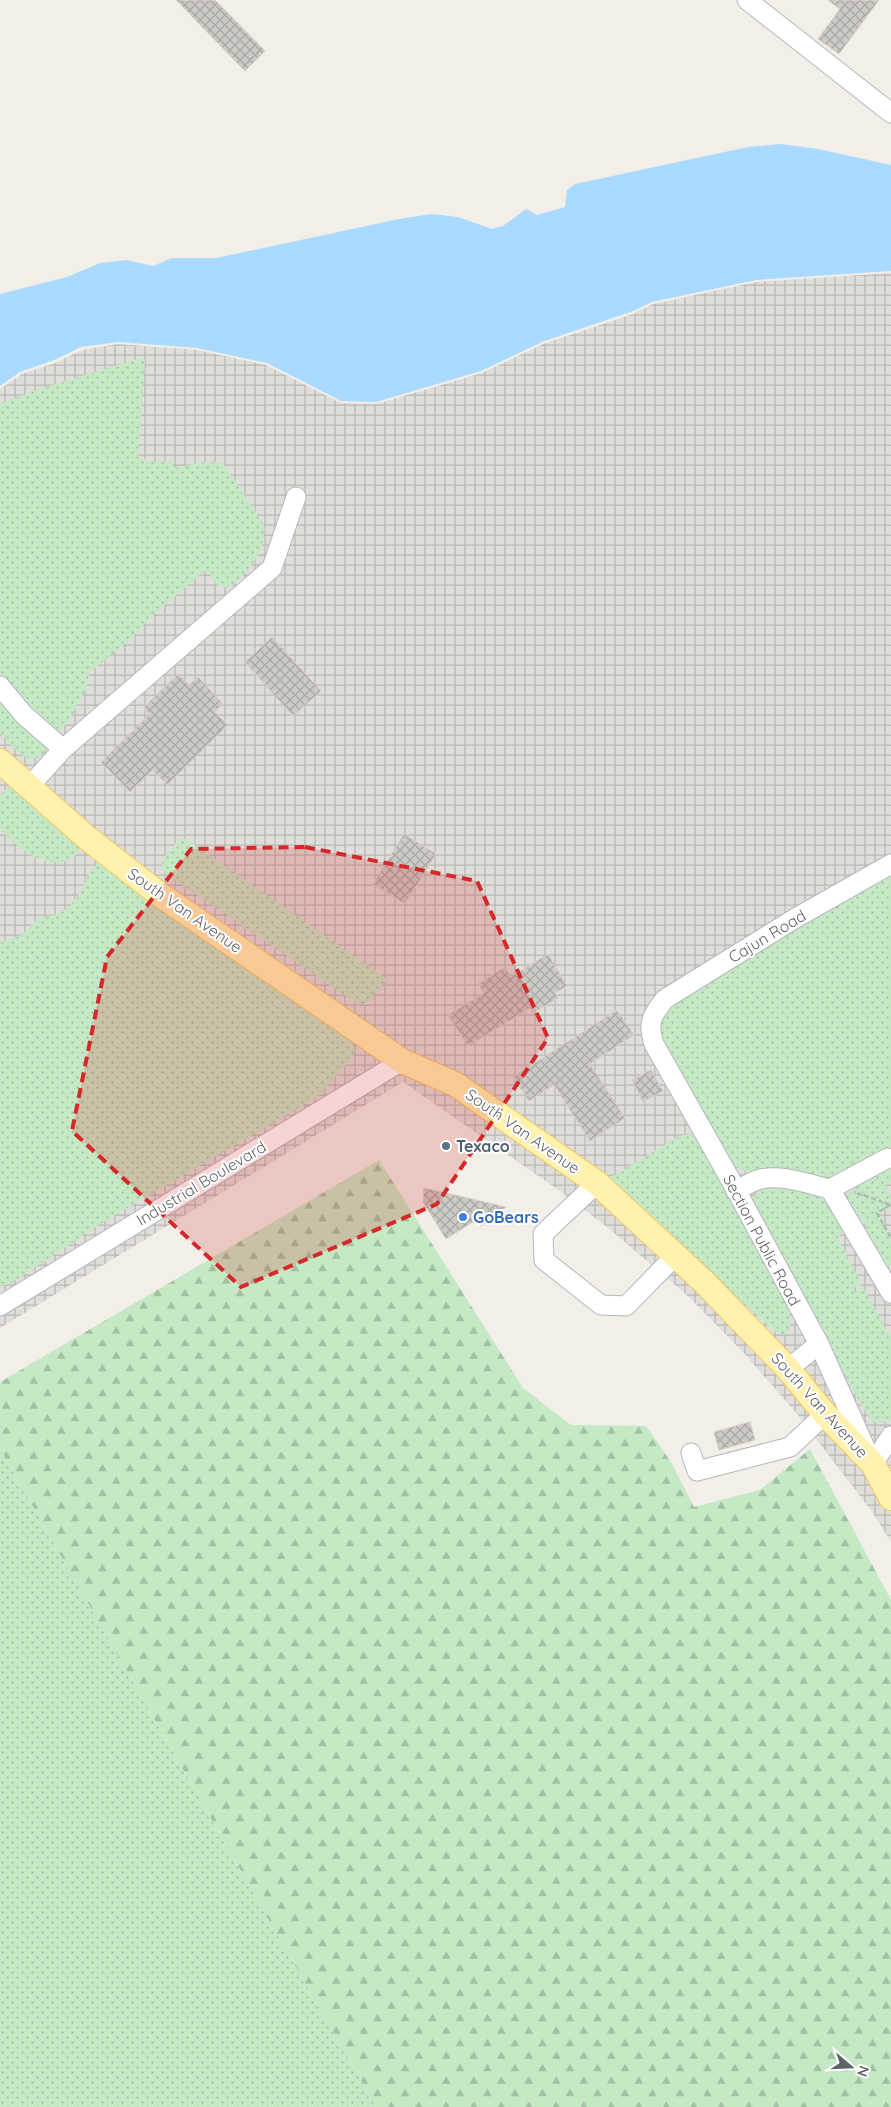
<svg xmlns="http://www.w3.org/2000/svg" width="891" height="2107" viewBox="0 0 891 2107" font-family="Quicksand,sans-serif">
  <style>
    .industrial { fill: url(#industrial-grid) }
    .grass { fill: url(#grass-dots) }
    .forest { fill: url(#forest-firs) }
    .water { fill: #aadaff }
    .building { fill: url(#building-cross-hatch); stroke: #d6d1c6 }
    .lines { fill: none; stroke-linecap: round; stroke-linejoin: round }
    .minor-casing { stroke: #b5b8bc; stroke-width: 21 }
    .major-casing { stroke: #f2c960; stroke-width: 26 }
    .path { stroke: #9cc7a9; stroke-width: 2.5; stroke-dasharray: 5 2.5; stroke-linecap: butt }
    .minor { stroke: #fff; stroke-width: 19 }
    .major { stroke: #fff2af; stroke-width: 24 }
    .marked { fill: #d62828; fill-opacity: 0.2; stroke: #d62828; stroke-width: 4; stroke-dasharray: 10 6; stroke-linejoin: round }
    .service-dot { fill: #5c6f8a; stroke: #fff; stroke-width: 2 }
    .shop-dot { fill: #3f7fe0; stroke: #fff; stroke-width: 2 }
    .labels { text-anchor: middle; stroke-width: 4; stroke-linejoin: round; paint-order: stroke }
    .street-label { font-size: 16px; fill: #5f6368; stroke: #fff }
    .service-label { font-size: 16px; font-weight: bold; fill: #4e5e75; stroke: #fff; text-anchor: start }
    .shop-label { font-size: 16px; font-weight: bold; fill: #366cbe; stroke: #fff; text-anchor: start }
  </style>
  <defs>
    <pattern id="industrial-grid" width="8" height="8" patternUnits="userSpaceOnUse" patternTransform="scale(1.25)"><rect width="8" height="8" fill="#e0deda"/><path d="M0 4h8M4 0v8" fill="none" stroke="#b9b8b5"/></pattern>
    <pattern id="grass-dots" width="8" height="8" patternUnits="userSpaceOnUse" patternTransform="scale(1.25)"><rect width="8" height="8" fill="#c5e8c5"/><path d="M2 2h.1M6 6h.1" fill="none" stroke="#a3c0a4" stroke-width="1.8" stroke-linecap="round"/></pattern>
    <pattern id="forest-firs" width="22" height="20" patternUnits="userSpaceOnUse" patternTransform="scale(1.25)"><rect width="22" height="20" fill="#c5e8c5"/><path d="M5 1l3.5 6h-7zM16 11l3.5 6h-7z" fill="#a3c0a4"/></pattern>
    <pattern id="building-cross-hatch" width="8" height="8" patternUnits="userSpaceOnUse" patternTransform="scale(1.25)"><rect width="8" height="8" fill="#cccac5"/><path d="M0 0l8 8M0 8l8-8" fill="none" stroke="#a9a8a4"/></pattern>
  </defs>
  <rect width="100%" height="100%" fill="#f1efe8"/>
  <path class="industrial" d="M891 273V1542L873 1513 798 1415 743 1352 689 1297 607 1227 557 1189 403 1082 0 1328V389L22 374 55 363 82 350 118 344 197 350 266 365 341 403 376 404 482 373 543 344 633 314 653 304 756 282Z"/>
  <g class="grass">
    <path d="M134 360H145L138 457 151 462 171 461 174 468 204 462 223 463 264 525C267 549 248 573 231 587 217 589 214 584 209 572L204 571 148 620 132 638 89 673 86 689 67 724 60 729 53 730 0 680V404L36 390Z"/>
    <path d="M0 694 42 740 45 747C45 752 43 754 39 757 24 765 10 742 0 733Z"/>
    <path d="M15 785 82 848C64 875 31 858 13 842 9 838 3 833 0 827 0 819 0 804 0 795L10 786Z"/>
    <path d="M181 837 189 841 387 979 365 1005 355 1002 165 873 161 867 164 857Z"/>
    <path d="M104 861 351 1039 355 1050 353 1057 321 1093 307 1103 105 1221 10 1284 0 1286V942L22 935 39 918 54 915 68 908 78 896 90 872 98 862Z"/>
    <path d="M891 869V1146L832 1178 825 1180 746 1171 730 1166 660 1038 659 1022 666 1006Z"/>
    <path d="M694 1133 784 1299C789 1312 795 1324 785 1335L774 1331 606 1177 615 1175 679 1136Z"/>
    <path d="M889 1164 891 1168V1182L885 1186 891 1196V1203L848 1188Z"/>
    <path d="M776 1186C816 1193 820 1193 847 1224L838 1238 862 1285 853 1288V1292H856L863 1287 888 1333H891V1420L888 1422H872L852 1389 807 1300 752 1198 764 1188Z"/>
    <path d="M846 1191 888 1205 875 1212 891 1241V1267L888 1269 863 1221 847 1200Z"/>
    <path d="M0 1449 376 2107H0Z"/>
  </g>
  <path class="forest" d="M379 1160 523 1388 571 1425 646 1426 671 1462 694 1507 760 1490 810 1449 891 1600V2107H376L0 1449V1382Z"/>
  <path class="water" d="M781 144 818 149 891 165V271L756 280 652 302 633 311 542 342 481 371 376 402 341 401 267 363 197 348 118 342 81 347 54 360 20 372 0 386V294L67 277 100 263 127 260 153 266 172 258H216L399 219 431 214 458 217 492 229 503 226 526 209 537 215 565 207 567 190 575 184 748 147Z"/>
  <g class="building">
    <path d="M176 0H215L265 51 245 71Z"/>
    <path d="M828 0H879L839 54 818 39 840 9Z"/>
    <path d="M272 637 321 691 293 716 245 662Z"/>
    <path d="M178 674 189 685 198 677 223 704 215 712 228 725 167 785 153 770 130 792 101 762 150 714 143 708Z"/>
    <path d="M404 834 436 854 405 904 373 884Z"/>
    <path d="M548 954 567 986 555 993 558 998 533 1013 530 1008 468 1046 448 1015 484 993 478 984 505 967 511 977Z"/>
    <path d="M617 1010 634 1035 590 1064 625 1118 590 1141 554 1085 529 1101 513 1077Z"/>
    <path d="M651 1070 663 1091 643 1102 632 1080Z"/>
    <path d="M424 1188 459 1196 506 1207 481 1226 476 1220 446 1239 423 1202Z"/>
    <path d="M750 1422 755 1440 719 1450 714 1432Z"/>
  </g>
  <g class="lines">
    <defs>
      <g id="minor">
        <path d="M747 0 891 113"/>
        <path d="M0 686 24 715 63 749 28 788"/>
        <path d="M63 749 272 568 296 497"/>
        <path d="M597 1183 543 1234 544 1260 601 1305 626 1306 675 1256"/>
        <path d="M830 1189 888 1158"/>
        <path d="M736 1191C742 1187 750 1183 757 1180 780 1173 808 1184 830 1189L891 1293"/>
        <path d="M0 1306 402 1061"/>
        <path d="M788 1369 819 1344"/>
        <path d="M691 1453 697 1471 790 1447 825 1414"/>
        <path d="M868 1454 819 1344 729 1177 654 1044C647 1023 652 1015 665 999L794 919 891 864"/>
        <path d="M873 1464 891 1436"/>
      </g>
      <path id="major" d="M0 761 86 837 159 894 402 1061 455 1084 597 1183 704 1282 788 1369 825 1414 873 1464 891 1498"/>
    </defs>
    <use href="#minor" class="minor-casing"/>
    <use href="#major" class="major-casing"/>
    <g class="path">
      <path d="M857 1193 891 1205"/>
      <path d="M890 1205 877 1213 891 1238"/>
    </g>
    <use href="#minor" class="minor"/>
    <use href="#major" class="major"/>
  </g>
  <path class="marked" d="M305 847 477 881 548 1038 437 1204 241 1287 72 1131 107 957 191 849Z"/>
  <circle class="service-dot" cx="446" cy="1146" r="5"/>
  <circle class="shop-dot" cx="463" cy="1217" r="5"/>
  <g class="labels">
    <g class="street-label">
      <text transform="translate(185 910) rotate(35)" y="6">South Van Avenue</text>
      <text transform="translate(767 936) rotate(-31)" y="6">Cajun Road</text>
      <text transform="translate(523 1131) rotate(35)" y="6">South Van Avenue</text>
      <text transform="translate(201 1183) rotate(-31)" y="6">Industrial Boulevard</text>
      <text transform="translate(762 1240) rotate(62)" y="6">Section Public Road</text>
      <text transform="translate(820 1405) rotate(48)" y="6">South Van Avenue</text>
    </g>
    <g class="service-label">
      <text x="456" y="1152">Texaco</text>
    </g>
    <g class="shop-label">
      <text x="473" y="1223">GoBears</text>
    </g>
  </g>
  <g transform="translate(851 2067) rotate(109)" stroke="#ffffff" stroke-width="4" paint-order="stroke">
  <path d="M0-4L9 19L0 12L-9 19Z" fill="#5f6368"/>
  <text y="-8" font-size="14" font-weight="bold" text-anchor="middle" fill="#5f6368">N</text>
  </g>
</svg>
